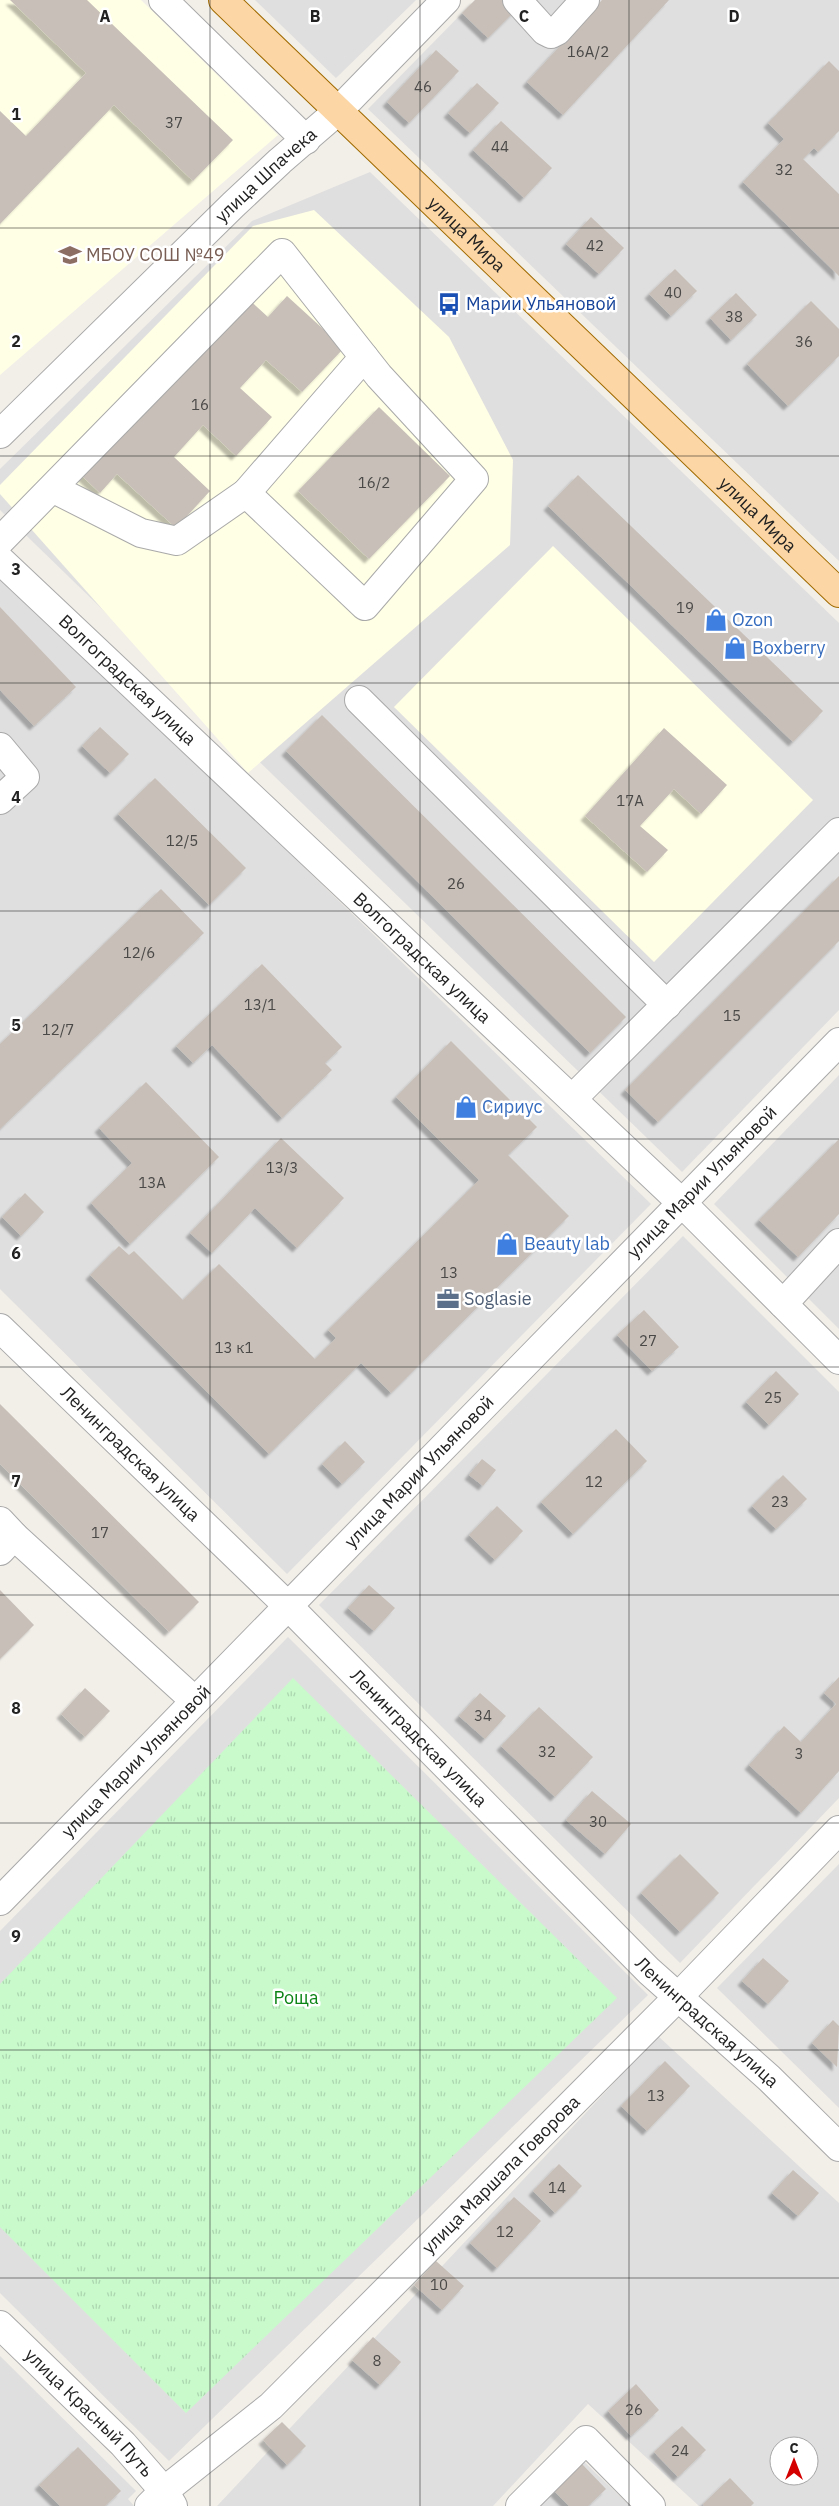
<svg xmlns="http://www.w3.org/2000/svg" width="839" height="2506" viewBox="0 0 839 2506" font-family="'IBM Plex Sans',sans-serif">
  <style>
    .residential { fill: #e0dfdf; fill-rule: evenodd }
    .education { fill: #ffffe5 }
    .park { fill: url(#park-tufts) }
    .building { fill: #c7bfb8; filter: url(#shadow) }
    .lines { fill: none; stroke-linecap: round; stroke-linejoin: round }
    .minor-casing { stroke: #a9a9a9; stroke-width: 30 }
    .major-casing { stroke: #a06b00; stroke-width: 30 }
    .minor { stroke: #fff; stroke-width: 28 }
    .major { stroke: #fcd6a4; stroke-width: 28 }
    .grid { fill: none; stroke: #222; stroke-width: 1; stroke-opacity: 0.55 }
    .labels { text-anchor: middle; stroke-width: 5; stroke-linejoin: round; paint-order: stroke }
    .number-label { font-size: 15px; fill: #4b4948 }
    .street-label { font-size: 18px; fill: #222; stroke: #fff }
    .education-label { font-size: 18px; fill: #785e54; stroke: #fff; text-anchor: start }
    .transit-label { font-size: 18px; fill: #164399; stroke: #fff; text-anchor: start }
    .shop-label { font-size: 18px; fill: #366cbe; stroke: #fff; text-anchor: start }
    .service-label { font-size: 18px; fill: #4e5e75; stroke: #fff; text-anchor: start }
    .park-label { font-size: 18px; fill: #0c8416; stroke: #fff }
    .grid-label { font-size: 16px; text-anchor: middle; font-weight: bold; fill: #222; stroke: #fff; stroke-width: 5; stroke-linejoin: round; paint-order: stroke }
  </style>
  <defs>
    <pattern id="park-tufts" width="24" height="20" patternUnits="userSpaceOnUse" patternTransform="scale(1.25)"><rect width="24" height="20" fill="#c8facc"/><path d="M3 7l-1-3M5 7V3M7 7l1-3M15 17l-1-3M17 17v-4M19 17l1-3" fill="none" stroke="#acd6af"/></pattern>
    <filter id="shadow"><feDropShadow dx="-4.5" dy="4.5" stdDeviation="1" flood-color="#0004"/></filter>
  </defs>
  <rect width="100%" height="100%" fill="#f2efe9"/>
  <g class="residential">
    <path d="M255 0H416L336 78Z"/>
    <path d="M475 0H839V561L368 109Z"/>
    <path d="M370 172 839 623V1010L682 1172 0 510V469L252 221Z"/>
    <path d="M0 572 651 1204 287 1574 0 1289Z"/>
    <path d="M839 1075V1329L714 1204Z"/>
    <path d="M683 1236 839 1392V1798L680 1963 319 1605Z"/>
    <path d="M288 1637 648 1995 169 2461 0 2293V1931Z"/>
    <path d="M839 1864V2108L717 1988Z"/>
    <path d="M658 2036 839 2203V2506H699L588 2404 493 2506H217ZM779 2446H809V2476H779Z"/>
    <path d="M0 2356 136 2491 128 2499 134 2506H0Z"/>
    <path d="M579 2457 630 2506H531Z"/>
  </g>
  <g class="education">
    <path d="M0 0H141L278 135 0 375Z"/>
    <path d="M314 210 449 337 513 460 510 545 248 773 0 494V485L253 226Z"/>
    <path d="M553 546 813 800 654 962 394 707Z"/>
  </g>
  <path class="park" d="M293 1678 617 1998 186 2413 0 2227V1984Z"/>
  <g class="building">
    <path d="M10 0H87L233 140 193 181 114 105 0 224V111L26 136 86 73Z"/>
    <path d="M475 0H512L519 7 488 38 462 13Z"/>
    <path d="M602 0H669L563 115 527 82Z"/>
    <path d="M436 50 459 71 409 123 387 102Z"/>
    <path d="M829 61 839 71V131L818 152 814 148 803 159 839 194V276L743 182 784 139 768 123Z"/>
    <path d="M477 83 499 103 470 133 448 113Z"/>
    <path d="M501 121 552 168 524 198 473 150Z"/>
    <path d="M591 217 624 248 599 274 566 244Z"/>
    <path d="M675 269 697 291 671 316 649 294Z"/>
    <path d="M736 293 757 315 731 340 710 318Z"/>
    <path d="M244 295 268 317 287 296 344 348 302 392 266 360 240 388 272 417 236 456 203 425 174 457 210 491 176 528 117 474 100 493 78 472Z"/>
    <path d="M811 301 839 329V356L788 406 747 364Z"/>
    <path d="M379 407 450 476 369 559 298 491Z"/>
    <path d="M578 475 823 711 793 742 548 506Z"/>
    <path d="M0 607 76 687 34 726 0 690Z"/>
    <path d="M322 715 626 1017 590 1053 286 751Z"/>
    <path d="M100 727 129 754 110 773 82 746Z"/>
    <path d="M664 728 727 785 701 814 674 789 640 826 668 850 647 872 585 816Z"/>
    <path d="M155 778 246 868 209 905 118 814Z"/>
    <path d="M839 876V941L658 1122 625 1090Z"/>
    <path d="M161 889 204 933 0 1129V1044Z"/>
    <path d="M262 964 342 1047 325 1063 332 1070 282 1118 212 1045 193 1063 176 1046Z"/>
    <path d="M451 1041 537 1127 508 1155 569 1216 391 1393 361 1363 269 1454 90 1275 119 1246 129 1255 134 1251 183 1300 219 1264 315 1359 336 1338 328 1330 479 1180 396 1097Z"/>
    <path d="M146 1082 219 1157 130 1244 91 1203 132 1163 99 1128Z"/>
    <path d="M281 1138 344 1198 297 1248 255 1208 212 1253 190 1233Z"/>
    <path d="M839 1139V1214L798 1257 759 1220Z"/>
    <path d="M25 1193 44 1212 21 1236 2 1217Z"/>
    <path d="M644 1310 679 1347 652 1371 617 1335Z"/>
    <path d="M776 1371 799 1394 769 1425 746 1402Z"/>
    <path d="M0 1404 199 1602 169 1632 0 1464Z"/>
    <path d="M616 1429 647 1461 573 1534 541 1502Z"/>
    <path d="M345 1441 365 1462 342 1484 322 1464Z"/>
    <path d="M482 1459 496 1470 483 1486 469 1475Z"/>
    <path d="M783 1475 807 1499 776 1529 752 1506Z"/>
    <path d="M497 1506 523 1531 495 1560 469 1535Z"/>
    <path d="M369 1585 395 1608 374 1631 348 1608Z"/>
    <path d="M0 1590 34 1625 0 1659Z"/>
    <path d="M839 1677V1771L801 1813 749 1765 784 1726 801 1742 836 1704 824 1693Z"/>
    <path d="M85 1688 110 1711 85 1737 61 1714Z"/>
    <path d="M480 1693 506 1716 485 1739 459 1716Z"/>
    <path d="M539 1707 593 1757 555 1797 501 1746Z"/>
    <path d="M592 1791 631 1824 605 1854 566 1820Z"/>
    <path d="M680 1854 719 1893 680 1932 641 1893Z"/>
    <path d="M763 1958 789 1981 768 2004 742 1981Z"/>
    <path d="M833 2020 839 2026 837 2067 812 2043Z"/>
    <path d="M665 2061 690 2086 647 2131 621 2106Z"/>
    <path d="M559 2164 582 2186 555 2213 533 2191Z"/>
    <path d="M793 2170 819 2193 798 2216 772 2193Z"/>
    <path d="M514 2197 541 2221 497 2268 470 2243Z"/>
    <path d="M436 2261 464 2286 442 2310 414 2285Z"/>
    <path d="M373 2337 401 2362 380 2385 352 2360Z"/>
    <path d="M636 2384 659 2410 631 2436 608 2411Z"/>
    <path d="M282 2422 306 2446 287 2465 263 2440Z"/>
    <path d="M682 2426 706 2450 678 2477 654 2452Z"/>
    <path d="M78 2447 121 2491 105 2506H60L39 2485Z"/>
    <path d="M582 2464 606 2489 588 2506H569L554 2491Z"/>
    <path d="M730 2478 754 2503 751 2506H704L703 2504Z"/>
  </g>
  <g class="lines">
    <defs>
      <g id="minor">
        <path d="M163 0 306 140"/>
        <path d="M517 0 545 31 551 34 557 31 585 0"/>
        <path id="s1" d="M0 434 233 205 280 161 338 111 446 0"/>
        <path d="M246 493 364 357"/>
        <path d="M0 541 282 253 379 376 474 479 365 606 246 493 177 541 141 533 52 488"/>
        <path id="s2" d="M0 560 683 1204 839 1360"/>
        <path d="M359 700 667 1005"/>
        <path d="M0 747 25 777 0 800"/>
        <path d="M572 1099 839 832"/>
        <path d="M783 1304 839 1243"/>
        <path id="s3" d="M0 1328 288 1606 649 1971 769 2078 839 2147"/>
        <path d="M0 1521 14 1536 0 1551"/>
        <path d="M14 1536 195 1701"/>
        <path id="s4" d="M0 1901 839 1042"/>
        <path id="s5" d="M0 2325 123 2444 164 2491 173 2506"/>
        <path id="s6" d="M149 2506 164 2491 271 2406 678 1997 839 1830"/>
        <path d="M520 2506 586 2440 651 2506"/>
      </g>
      <g id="major">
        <path id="s7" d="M223 0 839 593"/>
      </g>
    </defs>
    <use href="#minor" class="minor-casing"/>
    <use href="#major" class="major-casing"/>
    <use href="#minor" class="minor"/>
    <use href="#major" class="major"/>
  </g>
  <path class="grid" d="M210 0V2506M420 0V2506M629 0V2506M0 228H839M0 456H839M0 683H839M0 911H839M0 1139H839M0 1367H839M0 1595H839M0 1823H839M0 2050H839M0 2278H839"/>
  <defs>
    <symbol id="school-bare" viewBox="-9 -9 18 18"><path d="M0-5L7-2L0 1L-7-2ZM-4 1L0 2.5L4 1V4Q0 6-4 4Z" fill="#8d6e63" stroke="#fff" stroke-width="2.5" paint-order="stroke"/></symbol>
    <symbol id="bus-bare" viewBox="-9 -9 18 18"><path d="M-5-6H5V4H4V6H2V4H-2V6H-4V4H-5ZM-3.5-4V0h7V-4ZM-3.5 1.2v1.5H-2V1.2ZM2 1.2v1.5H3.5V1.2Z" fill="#1a4fb4" stroke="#fff" stroke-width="2.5" paint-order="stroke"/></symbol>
    <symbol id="shop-bare" viewBox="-9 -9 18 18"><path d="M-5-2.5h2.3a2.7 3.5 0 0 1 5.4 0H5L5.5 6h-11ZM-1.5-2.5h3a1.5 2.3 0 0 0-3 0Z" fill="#3f7fe0" stroke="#fff" stroke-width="2.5" paint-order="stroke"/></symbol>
    <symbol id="office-bare" viewBox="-9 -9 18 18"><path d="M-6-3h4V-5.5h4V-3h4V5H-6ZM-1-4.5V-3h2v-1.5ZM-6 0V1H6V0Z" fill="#5c6f8a" stroke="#fff" stroke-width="2.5" paint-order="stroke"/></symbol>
  </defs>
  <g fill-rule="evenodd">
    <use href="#school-bare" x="54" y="239" width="32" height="32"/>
    <use href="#bus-bare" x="433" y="288" width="32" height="32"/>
    <use href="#shop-bare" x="700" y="604" width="32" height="32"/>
    <use href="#shop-bare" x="719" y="632" width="32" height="32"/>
    <use href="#shop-bare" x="450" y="1091" width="32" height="32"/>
    <use href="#shop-bare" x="491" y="1228" width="32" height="32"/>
    <use href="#office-bare" x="432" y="1283" width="32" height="32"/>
  </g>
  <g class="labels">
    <g class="number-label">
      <text x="588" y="57">16А/2</text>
      <text x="423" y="92">46</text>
      <text x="174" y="128">37</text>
      <text x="500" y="152">44</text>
      <text x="784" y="175">32</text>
      <text x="595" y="251">42</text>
      <text x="673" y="298">40</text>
      <text x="734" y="322">38</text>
      <text x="804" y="347">36</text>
      <text x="200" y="410">16</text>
      <text x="374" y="488">16/2</text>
      <text x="685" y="613">19</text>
      <text x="630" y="806">17А</text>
      <text x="182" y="846">12/5</text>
      <text x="456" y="889">26</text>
      <text x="139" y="958">12/6</text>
      <text x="260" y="1010">13/1</text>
      <text x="732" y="1021">15</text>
      <text x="58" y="1035">12/7</text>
      <text x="282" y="1173">13/3</text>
      <text x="152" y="1188">13А</text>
      <text x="449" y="1278">13</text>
      <text x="648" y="1346">27</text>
      <text x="234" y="1353">13 к1</text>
      <text x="773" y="1403">25</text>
      <text x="594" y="1487">12</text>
      <text x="780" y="1507">23</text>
      <text x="100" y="1538">17</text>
      <text x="483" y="1721">34</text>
      <text x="547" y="1757">32</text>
      <text x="799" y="1759">3</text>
      <text x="598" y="1827">30</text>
      <text x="656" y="2101">13</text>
      <text x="557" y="2193">14</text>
      <text x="505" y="2237">12</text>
      <text x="439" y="2290">10</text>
      <text x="377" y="2366">8</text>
      <text x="634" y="2415">26</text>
      <text x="680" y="2456">24</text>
    </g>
    <g class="street-label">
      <text dy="6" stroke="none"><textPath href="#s1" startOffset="371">улица Шпачека</textPath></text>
      <text dy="6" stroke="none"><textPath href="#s7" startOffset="338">улица Мира</textPath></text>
      <text dy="6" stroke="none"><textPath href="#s7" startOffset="742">улица Мира</textPath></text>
      <text dy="6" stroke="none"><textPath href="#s2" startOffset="175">Волгоградская улица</textPath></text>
      <text dy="6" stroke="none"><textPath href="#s2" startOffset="580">Волгоградская улица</textPath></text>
      <text dy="6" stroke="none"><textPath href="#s4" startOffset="1005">улица Марии Ульяновой</textPath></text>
      <text dy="6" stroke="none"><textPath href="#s3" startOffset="181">Ленинградская улица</textPath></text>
      <text dy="6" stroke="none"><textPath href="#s4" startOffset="600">улица Марии Ульяновой</textPath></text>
      <text dy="6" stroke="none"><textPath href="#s3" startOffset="586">Ленинградская улица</textPath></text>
      <text dy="6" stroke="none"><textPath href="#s4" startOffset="195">улица Марии Ульяновой</textPath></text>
      <text dy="6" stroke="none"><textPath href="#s3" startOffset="991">Ленинградская улица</textPath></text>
      <text dy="6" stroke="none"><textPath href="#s6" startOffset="484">улица Маршала Говорова</textPath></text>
      <text dy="6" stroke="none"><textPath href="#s5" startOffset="125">улица Красный Путь</textPath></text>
    </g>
    <g class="education-label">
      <text x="86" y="261">МБОУ СОШ №49</text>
    </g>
    <g class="transit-label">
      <text x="466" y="310">Марии Ульяновой</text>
    </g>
    <g class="shop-label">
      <text x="732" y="626">Ozon</text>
      <text x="752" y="654">Boxberry</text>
      <text x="482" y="1113">Сириус</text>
      <text x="524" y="1250">Beauty lab</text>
    </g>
    <g class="service-label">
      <text x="464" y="1305">Soglasie</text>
    </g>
    <g class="park-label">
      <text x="296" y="2004">Роща</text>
    </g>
  </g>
  <g class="grid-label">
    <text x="105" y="22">A</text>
    <text x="315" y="22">B</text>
    <text x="524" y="22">C</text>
    <text x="734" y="22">D</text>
    <text x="16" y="120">1</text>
    <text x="16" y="347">2</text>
    <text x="16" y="575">3</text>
    <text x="16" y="803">4</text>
    <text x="16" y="1031">5</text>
    <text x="16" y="1259">6</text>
    <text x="16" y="1487">7</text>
    <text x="16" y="1714">8</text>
    <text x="16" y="1942">9</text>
  </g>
  <g transform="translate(794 2461)"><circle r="24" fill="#ffffff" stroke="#a7a7a7"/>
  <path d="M0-4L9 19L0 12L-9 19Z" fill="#d40000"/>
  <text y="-8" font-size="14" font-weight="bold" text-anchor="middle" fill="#222222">С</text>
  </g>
</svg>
